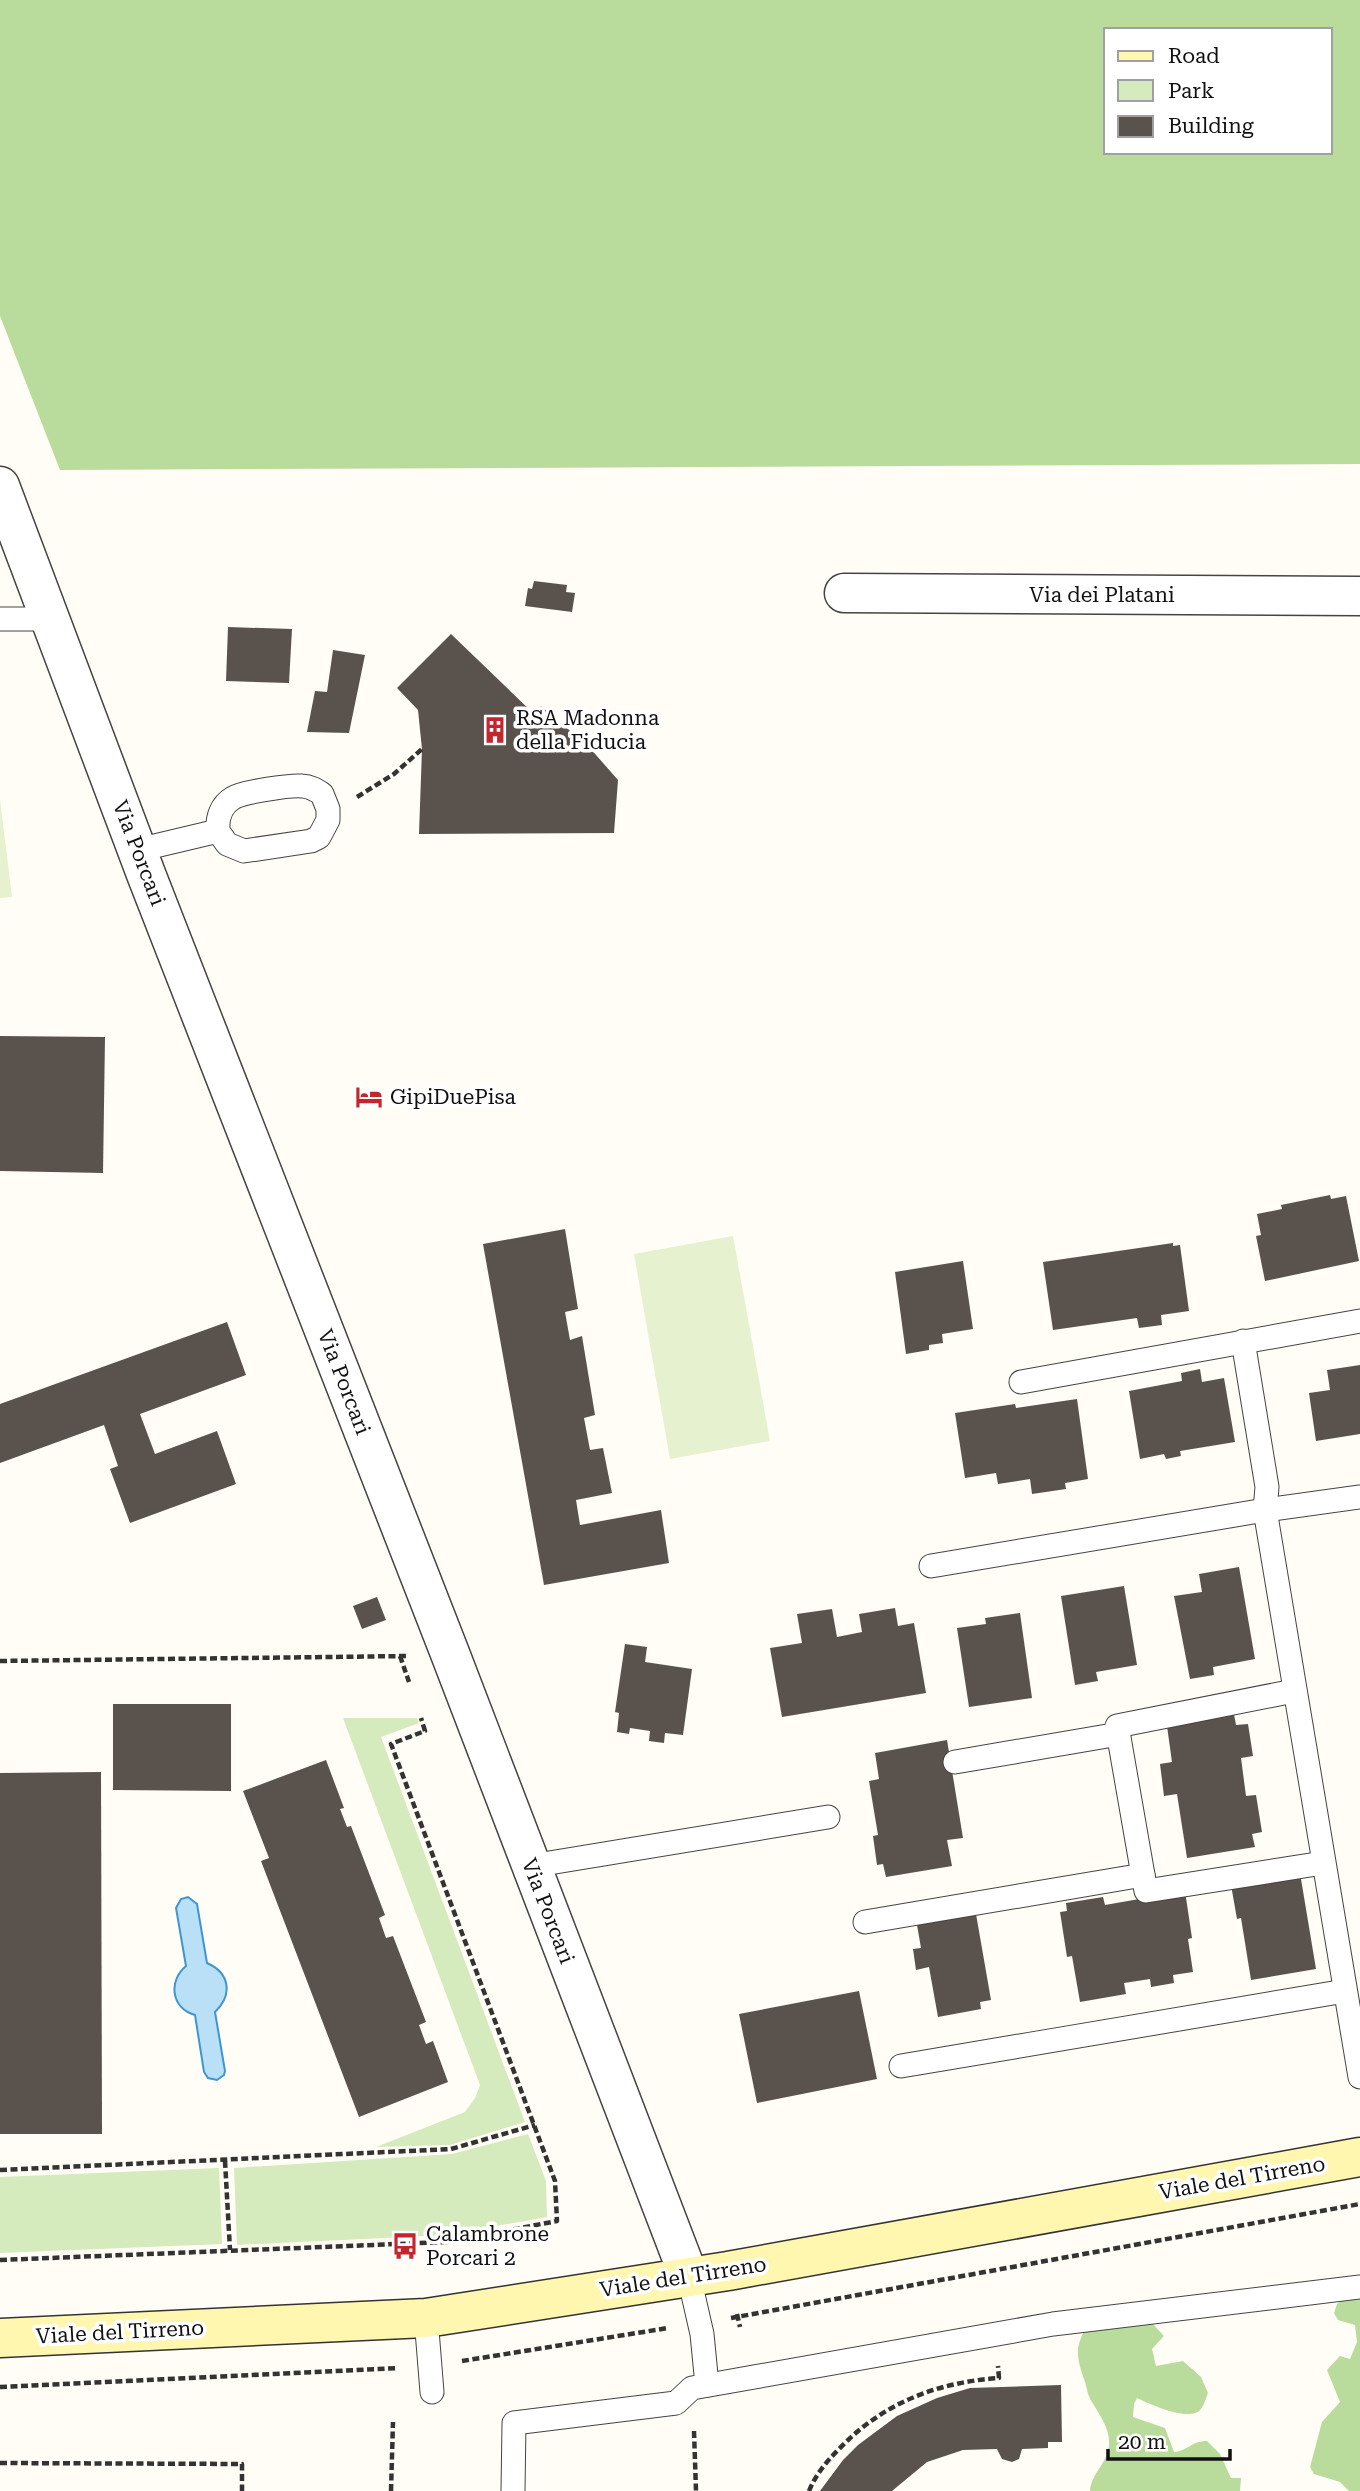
<svg xmlns="http://www.w3.org/2000/svg" width="1360" height="2491" viewBox="0 0 1360 2491" font-family="'Roboto Serif',serif">
  <style>
    .green { fill: #d5ebbd }
    .forest { fill: #b9dc9c; fill-rule: evenodd }
    .pitch { fill: #e6f2cf }
    .water { fill: #b9e0f7; stroke: #3f96cf; stroke-width: 2 }
    .building { fill: #5a524d }
    .lines { fill: none; stroke-linecap: round; stroke-linejoin: round }
    .service-casing { stroke: #444; stroke-width: 25 }
    .minor-casing { stroke: #444; stroke-width: 41 }
    .secondary-casing { stroke: #333; stroke-width: 41 }
    .path { stroke: #333; stroke-width: 4.5; stroke-dasharray: 7 3.5; stroke-linecap: butt }
    .service { stroke: #fff; stroke-width: 23 }
    .minor { stroke: #fff; stroke-width: 38 }
    .secondary { stroke: #fff6b0; stroke-width: 38 }
    .labels { text-anchor: middle; stroke-width: 7; stroke-linejoin: round; paint-order: stroke }
    .street-label { font-size: 21px; fill: #111; stroke: #fff }
    .poi-label { font-size: 21px; fill: #111; stroke: #fff; text-anchor: start }
  </style>
  <rect width="100%" height="100%" fill="#fffdf5"/>
  <g class="green">
    <path d="M343 1718H417L419 1723 381 1737 525 2122 450 2145 376 2147 465 2112 475 2098 480 2085Z"/>
    <path d="M528 2134 546 2181 547 2217 446 2235 237 2245 234 2168 452 2154Z"/>
    <path d="M219 2168 222 2244 0 2253V2177Z"/>
  </g>
  <g class="forest">
    <path d="M0 0H1360V464L60 470 0 316ZM1106 30H1330V152H1106Z"/>
    <path d="M1360 2285V2491H1349L1340 2482 1314 2474 1310 2467 1322 2422 1340 2402 1327 2370 1340 2356 1350 2359 1357 2342 1355 2325 1338 2320 1334 2313 1337 2304Z"/>
    <path d="M1091 2315 1152 2323 1164 2336 1152 2349 1156 2366 1183 2361 1201 2377 1208 2393C1206 2398 1204 2405 1201 2409 1190 2423 1150 2404 1137 2398L1134 2404 1133 2417 1165 2428 1174 2452C1188 2451 1191 2441 1207 2441L1220 2454 1231 2478H1241L1240 2491H1090C1091 2472 1110 2462 1109 2442 1109 2427 1099 2414 1092 2402 1088 2396 1087 2389 1085 2382 1073 2347 1077 2348 1091 2315Z"/>
  </g>
  <g class="pitch">
    <path d="M0 800 12 897 0 898Z"/>
    <path d="M733 1236 770 1441 670 1459 634 1254Z"/>
  </g>
  <path class="water" d="M188 1897 197 1904 207 1963C230 1973 233 1995 215 2012L225 2071 224 2075 217 2080 208 2078 204 2072 195 2015C171 2008 168 1981 186 1966L176 1908 181 1899Z"/>
  <g class="building">
    <path d="M534 581 567 585 566 592 575 593 572 612 525 606 528 588 532 589Z"/>
    <path d="M228 627 292 629 289 683 226 681Z"/>
    <path d="M451 634 533 713 541 706 589 747 618 780 614 833 419 834 422 749 418 710 397 688Z"/>
    <path d="M333 650 365 655 349 733 307 732 315 691 327 692Z"/>
    <path d="M0 1036 105 1037 103 1173 0 1171Z"/>
    <path d="M1330 1195 1331 1199 1346 1196 1359 1261 1265 1281 1256 1236 1261 1235 1257 1214 1282 1209 1281 1205Z"/>
    <path d="M565 1229 578 1309 565 1312 570 1340 582 1336 595 1415 584 1418 590 1450 603 1448 612 1493 576 1500 580 1525 661 1510 669 1563 544 1585 483 1244Z"/>
    <path d="M1173 1243V1246L1180 1245 1189 1311 1161 1315 1162 1325 1139 1328 1137 1318 1053 1330 1043 1262Z"/>
    <path d="M963 1261 973 1329 942 1334 943 1343 929 1345V1350L906 1354 895 1272Z"/>
    <path d="M227 1322 246 1375 140 1414 155 1454 217 1431 236 1484 130 1523 110 1469 118 1466 104 1425 0 1463V1404Z"/>
    <path d="M1360 1365V1434L1316 1441 1309 1393 1330 1390 1327 1370Z"/>
    <path d="M1200 1369 1202 1382 1224 1378 1235 1442 1180 1451 1181 1456 1166 1459 1164 1454 1140 1459 1129 1391 1182 1381 1181 1373Z"/>
    <path d="M1077 1399 1088 1479 1065 1483 1066 1489 1032 1494 1030 1479 998 1484 996 1473 965 1478 955 1413 1015 1404 1016 1408Z"/>
    <path d="M1239 1567 1255 1659 1213 1667 1214 1675 1190 1679 1174 1596 1202 1592 1199 1574Z"/>
    <path d="M1124 1586 1137 1665 1096 1672 1098 1681 1075 1685 1061 1596Z"/>
    <path d="M377 1597 386 1620 362 1629 353 1606Z"/>
    <path d="M895 1608 898 1626 914 1623 926 1693 782 1717 770 1648 802 1643 797 1614 832 1609 837 1637 862 1632 859 1614Z"/>
    <path d="M1020 1613 1032 1698 969 1707 957 1628 986 1624 985 1618Z"/>
    <path d="M625 1644 647 1647 645 1662 692 1669 683 1735 665 1733 664 1743 649 1741 650 1731 630 1728 629 1734 617 1732 619 1713 615 1712Z"/>
    <path d="M113 1704H231V1791L113 1790Z"/>
    <path d="M1233 1709 1236 1725 1248 1724 1253 1756 1241 1758 1246 1796 1256 1795 1262 1832 1252 1834 1255 1847 1187 1858 1177 1794 1164 1796 1160 1764 1172 1762 1166 1719Z"/>
    <path d="M947 1740 963 1838 947 1840 952 1866 886 1877 883 1864 877 1865 873 1836 878 1835 869 1781 879 1779 875 1753Z"/>
    <path d="M326 1760 344 1808 340 1809 347 1827 351 1826 385 1915 379 1918 386 1938 393 1936 426 2022 419 2025 426 2044 433 2041 448 2082 359 2117 261 1861 269 1858 243 1791Z"/>
    <path d="M101 1772 102 2134H0V1773Z"/>
    <path d="M1300 1873 1316 1969 1251 1980 1241 1918 1237 1919 1231 1885Z"/>
    <path d="M1185 1891 1192 1938 1188 1939 1193 1972 1173 1975 1174 1983 1151 1987 1150 1979 1124 1983 1126 1994 1080 2002 1072 1956 1067 1957 1060 1912 1067 1911 1066 1903 1103 1897 1105 1905Z"/>
    <path d="M976 1914 991 2000 980 2002 981 2009 938 2017 929 1967 916 1970 913 1949 921 1948 917 1925Z"/>
    <path d="M859 1991 877 2079 757 2103 739 2014Z"/>
    <path d="M1061 2385 1062 2442H1048V2448L1022 2449 1019 2459 1012 2462 1002 2459 997 2449 963 2450 927 2462 892 2491H820L843 2460 858 2445 897 2416 937 2398 970 2388Z"/>
  </g>
  <g class="lines">
    <defs>
      <g id="service">
        <path d="M0 619H50"/>
        <path d="M138 850 218 831 227 844 244 851 311 841 319 837 328 820V809L322 794C316 790 310 786 302 786 290 785 242 792 233 798 221 805 217 818 218 831"/>
        <path d="M1243 1341 1267 1487 1265 1510 1360 2077"/>
        <path d="M1021 1382 1360 1321"/>
        <path d="M931 1566 1265 1510 1360 1497"/>
        <path d="M1294 1691 1117 1726 1143 1875 1146 1891 1323 1863"/>
        <path d="M955 1762 1119 1734"/>
        <path d="M531 1866 828 1817"/>
        <path d="M865 1922 1143 1875"/>
        <path d="M901 2066 1345 1991"/>
        <path d="M689 2277 702 2334 707 2385"/>
        <path d="M426 2318 432 2392"/>
        <path d="M513 2491 514 2423 676 2403 692 2388 1053 2324 1360 2287"/>
      </g>
      <g id="minor">
        <path d="M0 486 146 874 451 1656 689 2277"/>
        <path d="M844 593 1360 596"/>
      </g>
      <path id="secondary" d="M0 2338 426 2318 728 2271 1360 2157"/>
    </defs>
    <use href="#service" class="service-casing"/>
    <use href="#minor" class="minor-casing"/>
    <use href="#secondary" class="secondary-casing"/>
    <g class="path">
      <path d="M357 797 394 774 422 749"/>
      <path d="M400 1656 409 1682"/>
      <path d="M0 1661 408 1656"/>
      <path d="M225 2161 230 2250"/>
      <path d="M0 2170 451 2149 535 2125"/>
      <path d="M0 2260 447 2242 557 2221 555 2181 391 1744 425 1731 421 1718"/>
      <path d="M737 2314 740 2327"/>
      <path d="M731 2318 1360 2204"/>
      <path d="M462 2361 668 2328"/>
      <path d="M0 2387 398 2368"/>
      <path d="M694 2431 696 2491"/>
      <path d="M0 2463 242 2464V2491"/>
      <path d="M391 2491 393 2422"/>
      <path d="M809 2491C816 2474 827 2461 840 2448 883 2403 938 2382 999 2378L998 2366"/>
    </g>
    <use href="#service" class="service"/>
    <use href="#minor" class="minor"/>
    <use href="#secondary" class="secondary"/>
  </g>
  <defs>
    <symbol id="building-bare" viewBox="-9 -9 18 18"><path d="M-4-6H4V6H1V3H-1V6H-4ZM-2.5-4.3h1.7v1.8h-1.7ZM.8-4.3h1.7v1.8H.8ZM-2.5-1h1.7V.8h-1.7ZM.8-1h1.7V.8H.8Z" fill="#c4262e" stroke="#fff" stroke-width="2.5" paint-order="stroke"/></symbol>
    <symbol id="hotel-bare" viewBox="-9 -9 18 18"><path d="M-6-4.5h1.5V1H6V5H4.5V3h-9V5H-6ZM-4 0a1.8 1.8 0 1 1 3.6 0ZM.5 0V-2.5h3Q6-2.5 6 0Z" fill="#c4262e" stroke="#fff" stroke-width="2.5" paint-order="stroke"/></symbol>
    <symbol id="bus-bare" viewBox="-9 -9 18 18"><path d="M-5-6H5V4H4V6H2V4H-2V6H-4V4H-5ZM-3.5-4V0h7V-4ZM-3.5 1.2v1.5H-2V1.2ZM2 1.2v1.5H3.5V1.2Z" fill="#c4262e" stroke="#fff" stroke-width="2.5" paint-order="stroke"/></symbol>
  </defs>
  <g fill-rule="evenodd">
    <use href="#building-bare" x="476" y="711" width="38" height="38"/>
    <use href="#hotel-bare" x="350" y="1078" width="38" height="38"/>
    <use href="#bus-bare" x="386" y="2227" width="38" height="38"/>
  </g>
  <g class="labels">
    <g class="street-label">
      <text x="1102" y="602">Via dei Platani</text>
      <text transform="translate(139 853) rotate(69)" y="7">Via Porcari</text>
      <text transform="translate(344 1382) rotate(69)" y="7">Via Porcari</text>
      <text transform="translate(548 1911) rotate(69)" y="7">Via Porcari</text>
      <text transform="translate(1242 2178) rotate(-10)" y="7">Viale del Tirreno</text>
      <text transform="translate(683 2277) rotate(-9)" y="7">Viale del Tirreno</text>
      <text transform="translate(120 2332) rotate(-3)" y="7">Viale del Tirreno</text>
    </g>
    <g class="poi-label">
      <text x="516" y="725">RSA Madonna<tspan x="516" dy="24">della Fiducia</tspan></text>
      <text x="390" y="1104">GipiDuePisa</text>
      <text x="426" y="2241">Calambrone<tspan x="426" dy="24">Porcari 2</tspan></text>
    </g>
  </g>
  <rect x="1104" y="28" width="228" height="126" fill="#ffffff" stroke="#a0a0a0" stroke-width="2"/>
  <rect x="1118" y="51" width="35" height="10" fill="#fff6b0" stroke="#a0a0a0" stroke-width="2"/>
  <text x="1168" y="63" font-size="21" fill="#111111">Road</text>
  <rect x="1118" y="80" width="35" height="21" fill="#d5ebbd" stroke="#a0a0a0" stroke-width="2"/>
  <text x="1168" y="98" font-size="21" fill="#111111">Park</text>
  <rect x="1118" y="116" width="35" height="21" fill="#5a524d" stroke="#a0a0a0" stroke-width="2"/>
  <text x="1168" y="133" font-size="21" fill="#111111">Building</text>
  <path d="M1108 2449v10h122v-10" fill="none" stroke="#111111" stroke-width="3.5"/>
  <text x="1118" y="2449" font-size="21" fill="#111111" stroke="#ffffff" stroke-width="5" paint-order="stroke">20 m</text>
</svg>
